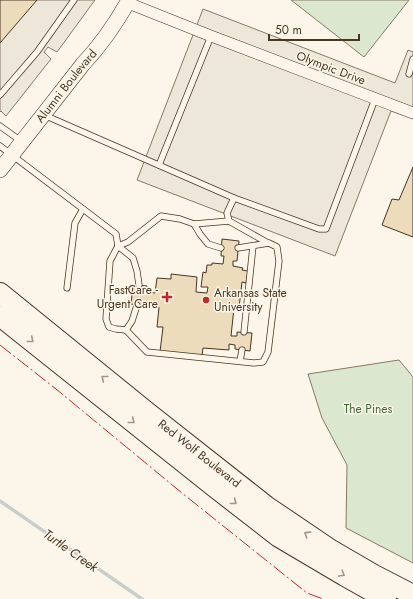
<svg xmlns="http://www.w3.org/2000/svg" width="413" height="599" viewBox="0 0 413 599" font-family="Jost,sans-serif">
  <style>
    .green { fill: #dce7d0; stroke: #887966 }
    .parking { fill: #ede7d9; stroke: #887966 }
    .lines { fill: none; stroke-linecap: round; stroke-linejoin: round }
    .stream { stroke: #c9cecd; stroke-width: 3.5 }
    .building { fill: #ecdcbc; stroke: #4a3520 }
    .lane-casing { stroke: #4a3520; stroke-width: 7 }
    .street-casing { stroke: #4a3520; stroke-width: 12 }
    .secondary-casing { stroke: #4a3520; stroke-width: 16 }
    .highway-casing { stroke: #4a3520; stroke-width: 22 }
    .lane { stroke: #fbf6e9; stroke-width: 5.5 }
    .street { stroke: #fbf6e9; stroke-width: 11 }
    .secondary { stroke: #fbf6e9; stroke-width: 15 }
    .highway { stroke: #fbf6e9; stroke-width: 20 }
    .power { stroke: #c62828; stroke-width: 1; stroke-dasharray: 14 3 2 3; stroke-linecap: butt }
    .oneway { stroke: #a29684 }
    .poi-dot { fill: #c62828; stroke: #fbf6e9; stroke-width: 1.5 }
    .labels { text-anchor: middle; stroke-width: 3; stroke-linejoin: round; paint-order: stroke }
    .street-label { font-size: 12px; fill: #4a3520; stroke: #fbf6e9 }
    .poi-label { font-size: 12px; fill: #4a3520; stroke: #fbf6e9; text-anchor: end }
    .park-label { font-size: 12px; fill: #436837; stroke: #fbf6e9 }
    .water-label { font-size: 13px; font-style: italic; fill: #4a3520; stroke: #fbf6e9 }
  </style>
  <rect width="100%" height="100%" fill="#fbf6e9"/>
  <g class="green">
    <path d="M291 0H409L364 57Z"/>
    <path d="M399 360 413 377V563L346 528 347 465 322 418 308 374Z"/>
  </g>
  <g class="parking">
    <path d="M0 0H95L57 52 48 47 44 52 51 59 6 116 1 111 0 112Z"/>
    <path d="M203 9 395 83 408 50 413 52V119L391 111 335 256 137 180Z"/>
  </g>
  <g class="lines">
    <path class="stream" d="M0 501 142 599"/>
  </g>
  <g class="building">
    <path d="M0 0H37L0 43Z"/>
    <path d="M413 167V237L382 225 392 199 399 200Z"/>
    <path d="M222 239 239 241 237 261H233V266L243 268 242 270 248 271 246 283 242 282 239 308H234L231 336H237V332L252 333 250 351 235 349V345L229 344V350L203 348 202 356 160 352 163 327H157L159 307 152 306V303L146 302V306L131 304 133 285 147 286 146 292 155 293 157 278 171 279V274L197 277 196 292 207 293 208 287H201L203 272 206 273 207 265H212V263L223 264 224 256H221Z"/>
  </g>
  <g class="lines">
    <defs>
      <g id="lane">
        <path d="M409 74 413 59"/>
        <path d="M0 95 37 52 74 0"/>
        <path d="M44 115 234 198 227 213 229 221 268 243"/>
        <path d="M0 126 21 141"/>
        <path d="M0 146 116 234 118 246 133 258 137 271 139 285"/>
        <path d="M159 165 211 36"/>
        <path d="M234 198 319 229H326L375 99"/>
        <path d="M194 224 229 221"/>
        <path d="M67 288 75 223 83 209"/>
        <path d="M137 305 132 321 126 330 116 329 109 327 106 319 110 261 118 246 128 242 161 216 180 219 194 224 200 234 208 244 221 248"/>
        <path d="M126 330 147 352 254 363 263 362 268 352 279 261 277 247 269 243 238 248"/>
        <path d="M244 332 253 246"/>
        <path d="M240 361 242 350"/>
      </g>
      <path id="street" d="M128 3 211 36 413 113"/>
      <g id="secondary">
        <path id="s1" d="M0 170 83 64C101 45 116 23 129 0"/>
      </g>
      <g id="highway">
        <path id="s2" d="M0 293 148 413 266 506 331 550 374 575 413 595"/>
        <path d="M0 316 212 485 279 537 345 576 386 599"/>
      </g>
    </defs>
    <use href="#lane" class="lane-casing"/>
    <use href="#street" class="street-casing"/>
    <use href="#secondary" class="secondary-casing"/>
    <use href="#highway" class="highway-casing"/>
    <use href="#lane" class="lane"/>
    <use href="#street" class="street"/>
    <use href="#secondary" class="secondary"/>
    <use href="#highway" class="highway"/>
    <path class="power" d="M0 345 56 389 182 493 307 593 323 599"/>
  </g>
  <defs><path id="oneway-chevron" d="M-2-3.5L2.5 0L-2 3.5" fill="none" stroke-width="1.6" stroke-linecap="round" stroke-linejoin="round"/></defs>
  <g class="oneway">
    <use href="#oneway-chevron" transform="translate(31 340) rotate(39)"/>
    <use href="#oneway-chevron" transform="translate(104 378) rotate(-141)"/>
    <use href="#oneway-chevron" transform="translate(132 421) rotate(39)"/>
    <use href="#oneway-chevron" transform="translate(234 502) rotate(38)"/>
    <use href="#oneway-chevron" transform="translate(307 534) rotate(-147)"/>
    <use href="#oneway-chevron" transform="translate(342 574) rotate(30)"/>
  </g>
  <g class="poi-dot">
    <path d="M165 291h4v4h4v4h-4v4h-4v-4h-4v-4h4z"/>
    <circle cx="206" cy="300" r="4"/>
  </g>
  <g class="labels">
    <g class="street-label">
      <text transform="translate(331 68) rotate(21)" y="4">Olympic Drive</text>
      <text dy="4" stroke="none"><textPath href="#s1" startOffset="107">Alumni Boulevard</textPath></text>
      <text dy="4" stroke="none"><textPath href="#s2" startOffset="256">Red Wolf Boulevard</textPath></text>
    </g>
    <g class="poi-label">
      <text x="158" y="294">FastCare -<tspan x="158" dy="14">Urgent Care</tspan></text>
      <text x="214" y="297" text-anchor="start">Arkansas State<tspan x="214" dy="14">University</tspan></text>
    </g>
    <g class="park-label">
      <text x="368" y="413">The Pines</text>
    </g>
    <g class="water-label">
      <text transform="translate(71 550) rotate(35)" y="5">Turtle Creek</text>
    </g>
  </g>
  <path d="M269 34v6h90v-6" fill="none" stroke="#4a3520" stroke-width="2"/>
  <text x="275" y="34" font-size="12" fill="#4a3520" stroke="#fbf6e9" stroke-width="3" paint-order="stroke">50 m</text>
</svg>
